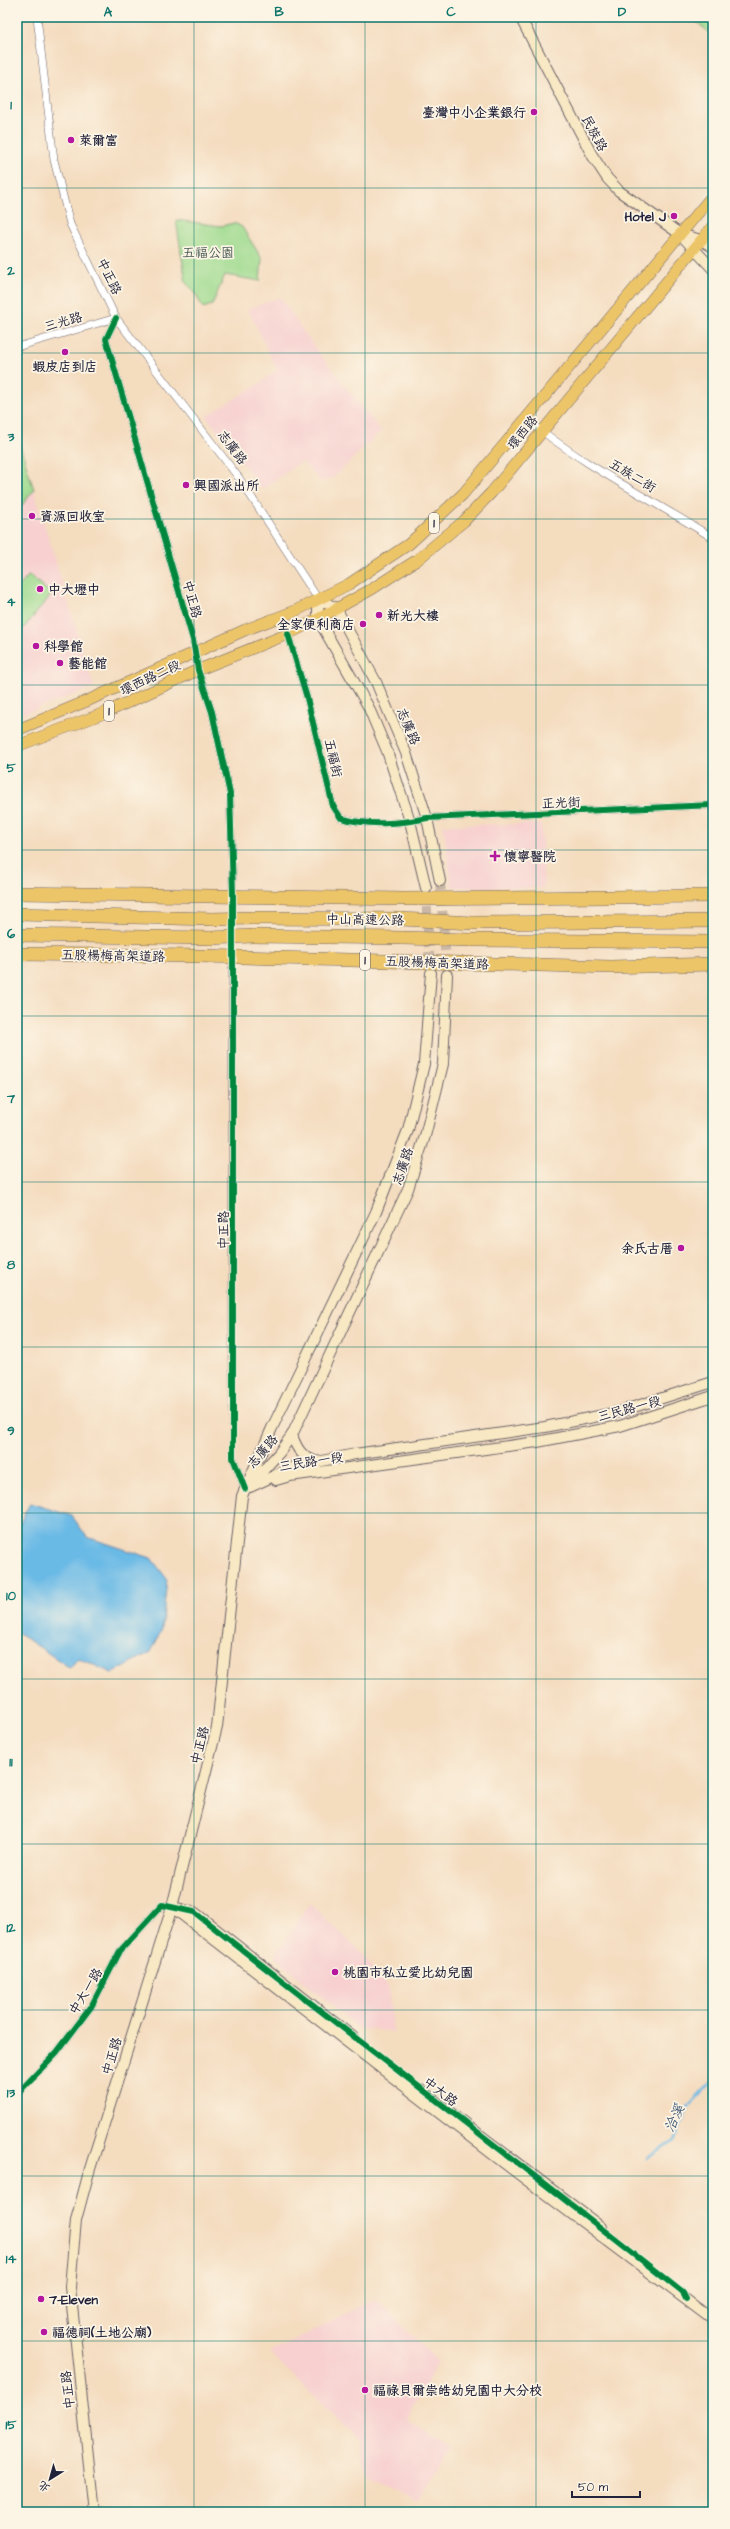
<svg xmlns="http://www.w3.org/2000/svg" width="730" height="2529" viewBox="0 0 730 2529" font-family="'Architects Daughter','LXGW WenKai TC',sans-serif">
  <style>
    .built { fill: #f7d0cf }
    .green { fill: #9eda8e; stroke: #607e64 }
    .water { fill: #6bbae6; stroke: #466e90 }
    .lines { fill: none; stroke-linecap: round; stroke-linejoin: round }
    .stream { stroke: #6bbae6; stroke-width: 2.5 }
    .street-tunnel { stroke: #cab7a5; stroke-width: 7; stroke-dasharray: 7 3.5; stroke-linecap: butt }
    .secondary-tunnel { stroke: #cab7a5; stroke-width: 10; stroke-dasharray: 10 5; stroke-linecap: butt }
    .street-casing { stroke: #6c6369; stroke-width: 8 }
    .secondary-casing { stroke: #6c6369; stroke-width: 12 }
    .primary-casing { stroke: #6c6369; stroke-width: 12 }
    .highway-casing { stroke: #6c6369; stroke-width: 14 }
    .street { stroke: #fff; stroke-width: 7 }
    .secondary { stroke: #f8e8c3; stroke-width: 10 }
    .primary { stroke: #edc569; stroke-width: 11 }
    .highway { stroke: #edc569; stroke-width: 13 }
    .highway-bridge-casing { stroke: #6c6369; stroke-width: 14; stroke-linecap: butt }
    .highway-bridge { stroke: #edc569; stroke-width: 13 }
    .cycleway-casing { stroke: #fcf5e5; stroke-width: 8 }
    .cycleway { stroke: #00873e; stroke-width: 6 }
    .grid { fill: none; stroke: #0f766e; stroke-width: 1; stroke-opacity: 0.55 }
    .poi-dot { fill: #b5179e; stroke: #fcf5e5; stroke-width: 1.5 }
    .labels { text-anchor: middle; stroke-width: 3.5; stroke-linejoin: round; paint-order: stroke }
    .shield { fill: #fcf5e5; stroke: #63616e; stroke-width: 1 }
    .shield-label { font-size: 12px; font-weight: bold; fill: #22223b }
    .poi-label { font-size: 13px; font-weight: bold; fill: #22223b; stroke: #fcf5e5; text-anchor: start }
    .street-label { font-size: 13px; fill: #22223b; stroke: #fcf5e5 }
    .park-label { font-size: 13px; fill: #475954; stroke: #fcf5e5 }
    .water-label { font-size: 14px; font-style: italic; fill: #3c5777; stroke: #fcf5e5 }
    .neatline { fill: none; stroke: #0f766e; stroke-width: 1.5 }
    .grid-label { font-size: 13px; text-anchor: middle; font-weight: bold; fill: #0f766e }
  </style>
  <rect width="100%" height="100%" fill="#fcf5e5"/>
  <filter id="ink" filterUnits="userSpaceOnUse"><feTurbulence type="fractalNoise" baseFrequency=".025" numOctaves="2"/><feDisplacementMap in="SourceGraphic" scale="8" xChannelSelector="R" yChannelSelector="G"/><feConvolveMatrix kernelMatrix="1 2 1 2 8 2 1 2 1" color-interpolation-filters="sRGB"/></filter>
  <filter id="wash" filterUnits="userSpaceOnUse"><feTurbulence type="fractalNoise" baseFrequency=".012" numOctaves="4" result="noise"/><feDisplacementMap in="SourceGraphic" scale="16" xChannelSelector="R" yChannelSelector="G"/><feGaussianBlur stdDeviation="0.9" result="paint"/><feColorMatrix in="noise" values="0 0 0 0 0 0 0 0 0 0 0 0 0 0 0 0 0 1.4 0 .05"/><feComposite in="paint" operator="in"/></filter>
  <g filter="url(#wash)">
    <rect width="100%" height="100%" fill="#f4dcbf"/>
    <g class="built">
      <path d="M280 297 313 345 381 431 334 477 321 482 302 461 262 489 206 416 257 385 277 370 248 309Z"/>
      <path d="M17 435 94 687 17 716Z"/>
      <path d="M541 824 544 888 452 887 443 825Z"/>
      <path d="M309 1903 362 1953 388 1988 393 2031 359 2029 275 1957Z"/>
      <path d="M375 2299 438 2362 406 2419 451 2447 430 2485 417 2502 392 2485 367 2474 359 2457V2439L270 2353Z"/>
    </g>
    <g class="green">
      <path d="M691 17H713V36Z"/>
      <path d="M176 220 221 226 234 223 242 227 262 259 260 281 225 275 212 305 203 308 194 291 186 283Z"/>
      <path d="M17 435 34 490 17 511Z"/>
      <path d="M29 575 52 594 17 636V589Z"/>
    </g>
    <path class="water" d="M30 1503 72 1516 87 1537 151 1558 167 1579 162 1629 151 1652 112 1673 78 1658 70 1668 17 1632V1529Z"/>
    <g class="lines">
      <path class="stream" d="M648 2158 675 2141 688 2107 713 2081"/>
    </g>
  </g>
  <g filter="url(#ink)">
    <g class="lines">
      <path class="street-tunnel" d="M232 969 233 893"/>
      <g class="secondary-tunnel">
        <path d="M440 881 447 975"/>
        <path d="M426 892 430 968"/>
      </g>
      <defs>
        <g id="street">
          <path d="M37 17 54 160 70 224 116 318 239 478 318 599"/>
          <path d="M116 318 106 339 193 640 198 670 212 712 230 794 233 893"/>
          <path d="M17 347 116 318"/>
          <path d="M527 419C583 466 651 499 713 538"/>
          <path d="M288 634 307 698 333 806 341 818C367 826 400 824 427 818L713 805"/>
          <path d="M232 969 233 1458 245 1489"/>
          <path d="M17 2094 57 2052 91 2007 120 1951 162 1905 172 1907"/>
        </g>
        <g id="secondary">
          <path d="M520 17 592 155 607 178 619 191 680 234 713 269"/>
          <path d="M680 234 701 240 713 247"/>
          <path d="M426 888 410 821 387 751 368 706 318 619V599L336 608 376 682 406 753 427 818 440 881"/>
          <path d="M292 1435C297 1450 302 1457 318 1462"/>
          <path d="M276 1480 290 1476 537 1442 620 1426 713 1396"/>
          <path d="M251 1484 279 1453 292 1435 408 1189 425 1136 443 1064 447 975"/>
          <path d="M250 1487 293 1467 355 1454 545 1427 618 1412 713 1382"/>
          <path d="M172 1907 512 2169 713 2320"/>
          <path d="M177 1908 194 1912 353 2037"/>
          <path d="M421 2090 601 2227"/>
          <path d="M94 2512 70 2287 76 2220 89 2172 172 1907 217 1727 242 1496 272 1428 376 1212 408 1130 424 1064 431 973"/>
        </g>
        <g id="primary">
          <path d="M17 730 87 701 245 630 295 611 349 584 409 544 463 494 713 195"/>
          <path d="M17 746 107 712 198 670 288 634 318 619 372 589 417 560 464 521 491 493 713 226"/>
        </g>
        <g id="highway">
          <path d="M17 914 212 919"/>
          <path d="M251 918 401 919"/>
          <path d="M472 923 713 921"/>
          <path d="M17 935 211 938"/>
          <path d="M252 936 403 938"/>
          <path d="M470 940 713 942"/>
        </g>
      </defs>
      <use href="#street" class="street-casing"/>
      <use href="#secondary" class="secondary-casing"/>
      <use href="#primary" class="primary-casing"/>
      <use href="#highway" class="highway-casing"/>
      <use href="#street" class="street"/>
      <use href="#secondary" class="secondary"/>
      <use href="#primary" class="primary"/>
      <use href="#highway" class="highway"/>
      <defs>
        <g id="highway-bridge">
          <path d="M17 893 404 899 713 896"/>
          <path d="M212 919 251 918"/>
          <path d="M401 919 472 923"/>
          <path d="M211 938 252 936"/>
          <path d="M403 938 470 940"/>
          <path d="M17 954 201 956 611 967 713 964"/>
        </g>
      </defs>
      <use href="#highway-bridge" class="highway-bridge-casing"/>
      <use href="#highway-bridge" class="highway-bridge"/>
      <defs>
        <g id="cycleway">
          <path d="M116 318 106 339 193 640 198 670 212 712 230 794 233 893V1458L245 1489"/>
          <path d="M288 634 307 698 333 806 341 818C367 826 400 824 427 818L713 805"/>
          <path d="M17 2094 57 2052 91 2007 120 1951 162 1905 194 1912C356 2040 522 2164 683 2293L686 2299"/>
        </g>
      </defs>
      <use href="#cycleway" class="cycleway-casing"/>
      <use href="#cycleway" class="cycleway"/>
    </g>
  </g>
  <path class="grid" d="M194 17V2512M365 17V2512M536 17V2512M17 188H713M17 353H713M17 519H713M17 685H713M17 850H713M17 1016H713M17 1182H713M17 1347H713M17 1513H713M17 1679H713M17 1844H713M17 2010H713M17 2176H713M17 2341H713"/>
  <g class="poi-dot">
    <circle cx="534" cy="112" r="4"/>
    <circle cx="71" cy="140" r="4"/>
    <circle cx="674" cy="216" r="4"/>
    <circle cx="65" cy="352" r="4"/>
    <circle cx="186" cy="485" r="4"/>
    <circle cx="32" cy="516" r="4"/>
    <circle cx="40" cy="589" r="4"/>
    <circle cx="379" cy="615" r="4"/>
    <circle cx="363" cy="624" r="4"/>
    <circle cx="36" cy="646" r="4"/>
    <circle cx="60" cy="663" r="4"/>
    <path d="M493 850h4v4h4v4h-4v4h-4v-4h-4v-4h4z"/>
    <circle cx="681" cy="1248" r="4"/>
    <circle cx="335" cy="1972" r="4"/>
    <circle cx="41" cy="2299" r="4"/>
    <circle cx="44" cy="2332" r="4"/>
    <circle cx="365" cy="2390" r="4"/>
  </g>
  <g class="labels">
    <g class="shield">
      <rect x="429" y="513" width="10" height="20" rx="3"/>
      <rect x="104" y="701" width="10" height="20" rx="3"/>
      <rect x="360" y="950" width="10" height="20" rx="3"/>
    </g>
    <g class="shield-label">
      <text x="434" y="527">1</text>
      <text x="109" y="715">1</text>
      <text x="365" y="964">1</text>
    </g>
    <g class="poi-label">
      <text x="526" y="117" text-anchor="end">臺灣中小企業銀行</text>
      <text x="79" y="145">萊爾富</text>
      <text x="666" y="221" text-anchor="end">Hotel J</text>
      <text x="65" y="371" text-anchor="middle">蝦皮店到店</text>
      <text x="194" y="490">興國派出所</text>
      <text x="40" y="521">資源回收室</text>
      <text x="48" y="594">中大壢中</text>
      <text x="387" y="620">新光大樓</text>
      <text x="355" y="629" text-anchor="end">全家便利商店</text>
      <text x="44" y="651">科學館</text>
      <text x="68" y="668">藝能館</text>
      <text x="504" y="861">懷寧醫院</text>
      <text x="673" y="1253" text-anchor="end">余氏古厝</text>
      <text x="343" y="1977">桃園市私立愛比幼兒園</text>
      <text x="49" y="2304">7-Eleven</text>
      <text x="52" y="2337">福德祠(土地公廟)</text>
      <text x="373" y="2395">福祿貝爾崇皓幼兒園中大分校</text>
    </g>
    <g class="street-label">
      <text transform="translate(595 133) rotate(62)" y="5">民族路</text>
      <text transform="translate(110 276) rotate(64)" y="5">中正路</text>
      <text transform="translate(63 321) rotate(-16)" y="5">三光路</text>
      <text transform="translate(522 432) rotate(-51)" y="5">環西路</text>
      <text transform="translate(233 447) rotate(53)" y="5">志廣路</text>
      <text transform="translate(633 475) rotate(31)" y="5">五族二街</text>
      <text transform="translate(193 599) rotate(75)" y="5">中正路</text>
      <text transform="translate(150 677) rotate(-25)" y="5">環西路二段</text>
      <text transform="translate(409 726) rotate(67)" y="5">志廣路</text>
      <text transform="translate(334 758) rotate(77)" y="5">五福街</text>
      <text transform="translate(561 802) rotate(-2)" y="5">正光街</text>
      <text transform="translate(365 919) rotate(1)" y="5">中山高速公路</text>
      <text transform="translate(113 955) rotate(1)" y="5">五股楊梅高架道路</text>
      <text transform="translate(437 962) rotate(2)" y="5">五股楊梅高架道路</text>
      <text transform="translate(402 1166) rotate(-71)" y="5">志廣路</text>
      <text transform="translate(223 1230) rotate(-90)" y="5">中正路</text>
      <text transform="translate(629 1408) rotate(-15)" y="5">三民路一段</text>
      <text transform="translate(262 1451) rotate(-49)" y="5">志廣路</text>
      <text transform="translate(311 1461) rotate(-9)" y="5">三民路一段</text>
      <text transform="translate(199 1745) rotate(-76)" y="5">中正路</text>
      <text transform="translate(85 1991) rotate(-59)" y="5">中大一路</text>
      <text transform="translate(111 2056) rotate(-73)" y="5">中正路</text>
      <text transform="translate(441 2091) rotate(37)" y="5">中大路</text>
      <text transform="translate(67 2390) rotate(-96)" y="5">中正路</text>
    </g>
    <g class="park-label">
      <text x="208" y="257">五福公園</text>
    </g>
    <g class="water-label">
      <text transform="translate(674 2118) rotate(-65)" y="5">洽溪</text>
    </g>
  </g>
  <rect width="730" height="2529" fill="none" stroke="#fcf5e5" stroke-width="44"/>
  <g transform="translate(50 2479) rotate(217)" stroke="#fcf5e5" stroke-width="3" paint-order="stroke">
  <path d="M0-3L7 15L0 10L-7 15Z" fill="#22223b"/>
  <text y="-6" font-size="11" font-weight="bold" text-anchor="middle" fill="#22223b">北</text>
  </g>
  <path d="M572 2491v6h68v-6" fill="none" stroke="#22223b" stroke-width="2"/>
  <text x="578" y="2491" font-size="12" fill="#22223b" stroke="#fcf5e5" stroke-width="3" paint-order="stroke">50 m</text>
  <rect x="22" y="22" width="686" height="2485" class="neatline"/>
  <g class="grid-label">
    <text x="108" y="16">A</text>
    <text x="279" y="16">B</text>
    <text x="451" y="16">C</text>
    <text x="622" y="16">D</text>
    <text x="11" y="109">1</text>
    <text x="11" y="275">2</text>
    <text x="11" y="441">3</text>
    <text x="11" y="606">4</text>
    <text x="11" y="772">5</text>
    <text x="11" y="938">6</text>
    <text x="11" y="1103">7</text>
    <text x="11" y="1269">8</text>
    <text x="11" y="1435">9</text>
    <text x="11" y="1600">10</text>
    <text x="11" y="1766">11</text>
    <text x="11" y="1932">12</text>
    <text x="11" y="2097">13</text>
    <text x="11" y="2263">14</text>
    <text x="11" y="2429">15</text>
  </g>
</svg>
